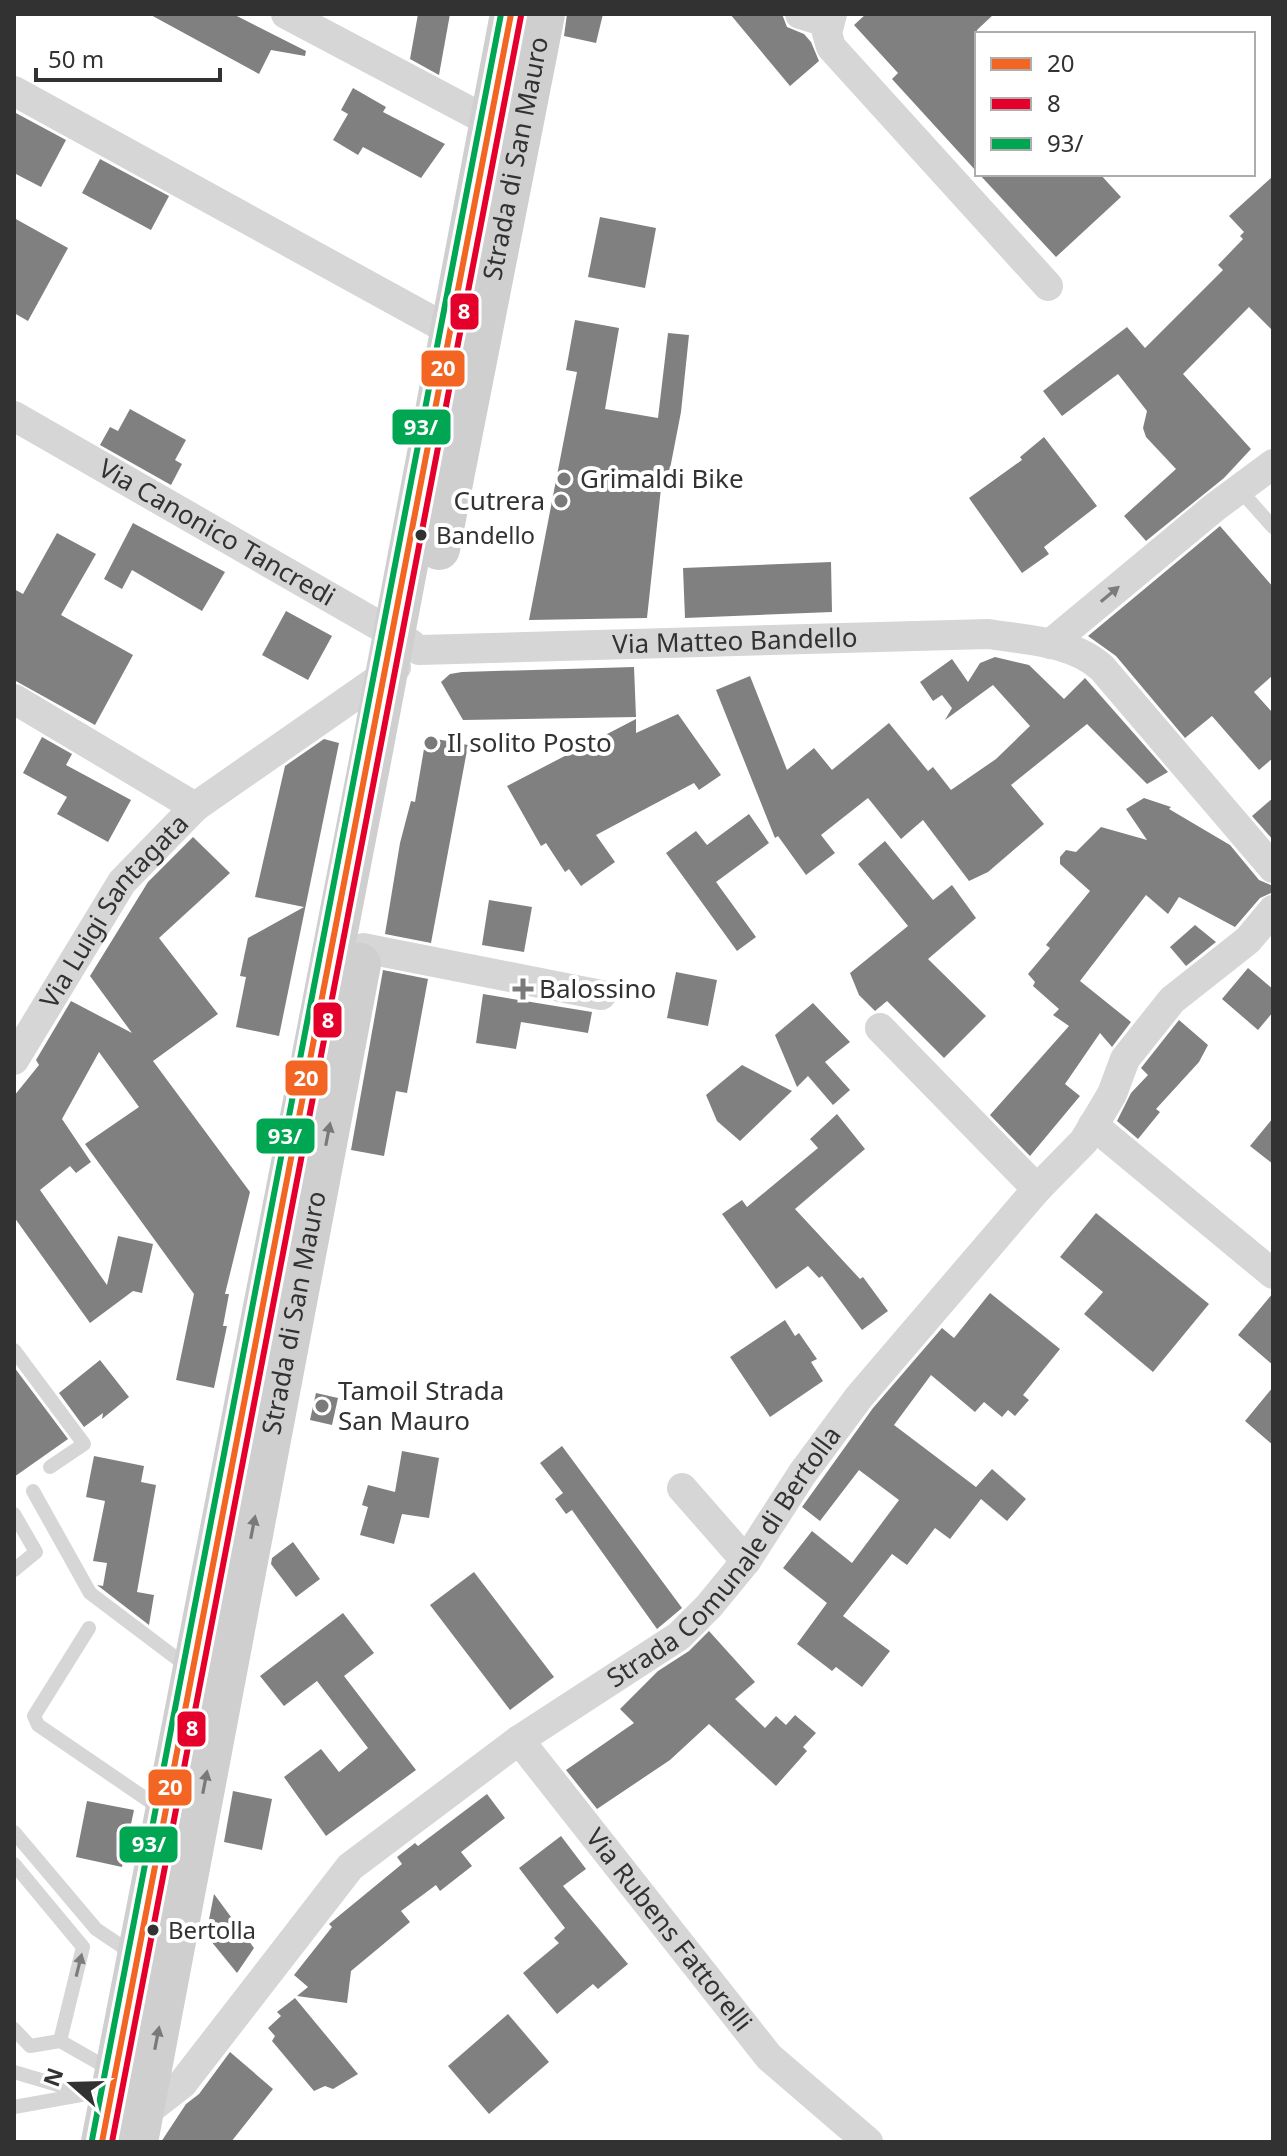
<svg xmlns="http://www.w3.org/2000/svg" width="1287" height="2156" viewBox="0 0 1287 2156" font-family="'Noto Sans',sans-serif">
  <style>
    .building { fill: #808080 }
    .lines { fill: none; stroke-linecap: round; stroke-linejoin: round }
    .service { stroke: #d6d6d6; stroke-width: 14 }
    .minor { stroke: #d6d6d6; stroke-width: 30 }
    .secondary { stroke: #cfcfcf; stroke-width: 42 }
    .bus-1-casing { stroke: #fff; stroke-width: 12 }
    .bus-2-casing { stroke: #fff; stroke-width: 12 }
    .bus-3-casing { stroke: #fff; stroke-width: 12 }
    .bus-1 { stroke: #f26522; stroke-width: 6 }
    .bus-2 { stroke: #e4002b; stroke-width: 6 }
    .bus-3 { stroke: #00a651; stroke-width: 6 }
    .oneway { fill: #7c7c7c }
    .oneway2 { fill: #797979 }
    .poi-dot { fill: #7a7a7a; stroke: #fff; stroke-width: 3 }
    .bus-dot { fill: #323232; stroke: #fff; stroke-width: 3 }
    .labels { text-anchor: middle; stroke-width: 8; stroke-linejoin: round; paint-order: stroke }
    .bus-label { font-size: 24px; fill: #323232; stroke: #fff; text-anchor: start }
    .street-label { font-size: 26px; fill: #323232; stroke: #fff }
    .poi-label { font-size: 26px; fill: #323232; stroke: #fff; text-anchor: start }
    .line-badge { stroke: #fff; stroke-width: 3 }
    .badge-label { font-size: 22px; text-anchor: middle; font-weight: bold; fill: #fff }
  </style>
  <rect width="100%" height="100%" fill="#fff"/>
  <g class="building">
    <path d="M149 14H233L306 51 305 56 271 50 259 74Z"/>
    <path d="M418 14H450L439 75 410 59Z"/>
    <path d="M567 14H603L596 43 564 36Z"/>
    <path d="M730 14H782L787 27 804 34 811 42 819 61 790 86Z"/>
    <path d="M866 14H994L977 30V172L892 79 898 73 854 25Z"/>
    <path d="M353 88 386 107 383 112 445 144 421 178 363 147 358 155 333 140 348 114 341 110Z"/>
    <path d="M14 112 66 140 41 187 14 173Z"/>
    <path d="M100 159 169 196 151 230 82 193Z"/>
    <path d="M979 174H1100L1121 197 1056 257Z"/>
    <path d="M1273 176V331L1249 307 1183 374 1251 449 1224 478 1146 541 1124 516 1176 469 1146 437 1143 428 1147 411 1118 374 1062 416 1043 391 1127 327 1145 348 1223 270 1218 265 1243 239 1240 236 1244 232 1229 216Z"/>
    <path d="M600 217 656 228 645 288 588 277Z"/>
    <path d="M14 218 68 248 28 321 14 313Z"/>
    <path d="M575 320 619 328 605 409 658 418 668 333 689 335 681 412 668 479H662L647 618 529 620 577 372 566 370Z"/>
    <path d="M130 409 186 440 175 460 182 464 171 485 100 445 110 427 118 431Z"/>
    <path d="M1044 437 1097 506 1044 547 1049 554 1022 573 969 498 1022 460 1020 457Z"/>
    <path d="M133 523 225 572 202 611 132 570 122 589 104 579Z"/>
    <path d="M1220 526 1273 587V675L1254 692 1273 713V758L1259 770 1212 716 1185 738 1116 656 1088 636Z"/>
    <path d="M57 533 96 554 61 615 133 655 95 725 14 680V589L23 594Z"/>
    <path d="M831 562 832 612 685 618 683 568Z"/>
    <path d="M286 611 332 636 308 680 262 655Z"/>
    <path d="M995 657 1029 665 1064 699 1085 678 1168 772 1147 784 1087 724 1011 785 1044 824 988 872 969 881 923 820 901 839 868 798 821 835 835 853 806 875 778 836 775 838 716 690 750 676 787 770 814 748 832 770 889 723 928 771 933 767 951 790 996 759 1030 726 993 685 945 720 952 708 942 695 933 701 920 682 952 659 968 682 980 663Z"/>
    <path d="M634 667 636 717 463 720 441 682 450 674 462 672Z"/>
    <path d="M678 714 721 775 699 790 694 783 596 835 615 862 581 886 569 869 565 872 546 843 541 846 507 786 636 719V733Z"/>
    <path d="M42 737 72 754 66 765 131 800 108 842 57 814 67 797 23 773Z"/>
    <path d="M426 737 468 745 431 943 385 934 400 843 411 801 415 802Z"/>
    <path d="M324 739 339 743 279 1036 236 1027 246 977 240 976 248 938 304 907 255 897 285 766Z"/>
    <path d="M1144 798 1171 807 1169 809 1230 845 1259 880 1273 886V892L1260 898 1235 927 1179 897 1168 914 1146 895 1080 981 1131 1022 1112 1047 1100 1033 1065 1084 1080 1096 1030 1156 990 1115 1069 1026 1053 1015 1059 1009 1033 986 1035 982 1028 974 1050 948 1046 945 1090 891 1060 864V857L1066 850 1076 852 1101 827 1147 840 1126 809Z"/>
    <path d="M1273 798V840L1252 816Z"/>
    <path d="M749 814 769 843 716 882 756 937 737 951 666 853 696 831 707 845Z"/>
    <path d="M193 837 230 873 159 938 218 1014 153 1061 250 1192 225 1294H229L223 1326H227L214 1388 176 1380 194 1294 85 1144 139 1107 99 1052 62 1119 91 1162 76 1173 70 1166 40 1190 107 1285 118 1236 153 1244 142 1293 133 1291 90 1323 14 1217V1096L39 1065 36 1060 71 1001 132 1033 90 976 148 882Z"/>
    <path d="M885 841 933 900 952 885 976 918 928 959 986 1016 944 1058 887 1001 875 1011 859 995 850 973 908 926 858 864Z"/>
    <path d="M489 900 532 907 524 952 482 945Z"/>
    <path d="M1195 925 1216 942 1186 966 1170 947Z"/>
    <path d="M1248 968 1273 989V1012L1258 1030 1222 999Z"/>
    <path d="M383 970 428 979 407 1093 396 1091 384 1156 351 1150Z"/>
    <path d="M676 972 717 980 708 1026 667 1018Z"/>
    <path d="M483 994 592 1012 588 1033 521 1022 516 1049 476 1043Z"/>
    <path d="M813 1003 850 1042 825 1062 850 1090 833 1105 808 1076 797 1087 775 1035Z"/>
    <path d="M1179 1020 1208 1045 1199 1062 1156 1109 1160 1112 1138 1139 1117 1121 1131 1093 1148 1075 1141 1068Z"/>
    <path d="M742 1065 792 1091 740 1141 717 1121 706 1095Z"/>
    <path d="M837 1114 865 1149 795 1209 860 1279 863 1277 888 1311 862 1330 822 1276 819 1278 808 1266 776 1289 722 1214 742 1200 747 1207 818 1148 810 1139Z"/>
    <path d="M1273 1118V1164L1250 1146Z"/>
    <path d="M1096 1213 1209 1304 1153 1372 1084 1314 1103 1292 1060 1257Z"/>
    <path d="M990 1293 1060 1349 1023 1395 1029 1400 1015 1416 1008 1410 1002 1417 984 1402 975 1412 931 1375 894 1425 976 1487 992 1469 1026 1499 1007 1521 981 1499 950 1539 935 1528 907 1565 892 1554 843 1616 890 1651 862 1687 836 1667 832 1671 797 1644 827 1603 783 1568 812 1531 852 1563 899 1500 859 1470 820 1521 802 1507 873 1408 942 1328 954 1338Z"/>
    <path d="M1273 1293V1365L1238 1335Z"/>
    <path d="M785 1320 795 1336 799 1333 817 1359 811 1362 823 1381 770 1417 730 1357Z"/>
    <path d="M100 1360 129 1397 102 1419 103 1413 84 1427 59 1393Z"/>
    <path d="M14 1367 68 1439 14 1477Z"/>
    <path d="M1273 1387V1445L1245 1421Z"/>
    <path d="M316 1393 338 1398 332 1425 310 1420Z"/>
    <path d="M562 1446 682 1608 657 1629 572 1510 566 1514 555 1499 563 1493 540 1463Z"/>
    <path d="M402 1451 439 1458 429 1518 402 1514 394 1544 360 1535 368 1507 362 1505 368 1485 395 1492Z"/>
    <path d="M94 1456 144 1466 141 1482 156 1485 137 1592 154 1595 149 1625 97 1585 103 1586 107 1563 93 1561 105 1501 86 1497Z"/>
    <path d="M293 1542 320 1579 296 1597 271 1564 272 1558Z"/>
    <path d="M474 1572 554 1677 510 1710 430 1605Z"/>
    <path d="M343 1613 374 1653 344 1676 416 1770 326 1836 284 1777 321 1749 339 1772 368 1748 317 1681 284 1706 260 1676Z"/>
    <path d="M709 1631 755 1682 735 1699 765 1728 776 1716 786 1725 795 1715 816 1733 803 1747 807 1751 776 1786 709 1724 670 1760 597 1809 566 1770 634 1723 620 1709 658 1671 689 1651Z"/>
    <path d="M233 1791 272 1799 262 1850 224 1842Z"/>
    <path d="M487 1794 505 1818 461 1852 472 1866 440 1891 436 1885 401 1911 410 1922 351 1971 347 2003 297 1996 308 1987 294 1975 332 1927 329 1924 402 1864 397 1857 415 1843 418 1846Z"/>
    <path d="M87 1801 134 1810 122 1867 76 1857Z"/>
    <path d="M561 1836 586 1869 563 1886 628 1964 598 1989 593 1984 557 2014 523 1973 559 1943 554 1938 565 1928 519 1868Z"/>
    <path d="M214 1894 254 1948 237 1973 206 1935Z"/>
    <path d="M295 1998 358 2074 333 2089 325 2086 314 2091 272 2041 275 2036 268 2028 281 2016 277 2012Z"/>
    <path d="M508 2014 549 2062 489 2114 448 2066Z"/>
    <path d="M230 2052 273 2089 231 2142H161L186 2104 199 2094Z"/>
  </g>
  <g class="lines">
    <g class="service">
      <path d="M1239 489 1273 527"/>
      <path d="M14 1350 84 1444 50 1467"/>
      <path d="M33 1491 90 1593 188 1667"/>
      <path d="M14 1514 36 1552 14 1570"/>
      <path d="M89 1628 34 1716 38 1725 161 1809"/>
      <path d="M14 1832 96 1929 133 1954"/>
      <path d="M14 1864 83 1947 60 2041"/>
      <path d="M14 2029 30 2046 60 2041 111 2070"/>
      <path d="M14 2072 105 2099"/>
      <path d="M14 2107 81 2095"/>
    </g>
    <g class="minor">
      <path d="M286 14 490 122"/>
      <path d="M800 14 829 23"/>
      <path d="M832 14 827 33 831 47 1048 286"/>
      <path d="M14 91 449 330"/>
      <path id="s1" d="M14 416 411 644"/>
      <path d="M1050 644 1215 507 1273 464"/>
      <path id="s2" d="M419 650 988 634C1026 640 1073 641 1102 668L1273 868"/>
      <path d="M14 699 195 807"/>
      <path d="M363 948 601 995"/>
      <path d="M880 1028 1037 1189"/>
      <path id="s3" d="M14 1060 122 882 195 807 396 667"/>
      <path d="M1093 1125 1273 1274"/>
      <path d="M682 1488 746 1561"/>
      <path id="s4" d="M519 1740 769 2057 868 2142"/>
      <path id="s5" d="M134 2117 142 2115 182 2084 350 1867 519 1740 679 1636 709 1606 746 1561 802 1474 859 1397 1037 1189 1084 1141 1112 1094 1125 1059 1172 1000 1248 940 1273 910"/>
    </g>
    <g class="secondary">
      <path id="s6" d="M439 549 544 14"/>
      <path d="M102 2142 370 761 511 14"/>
      <path id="s7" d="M137 2142 360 964"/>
    </g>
    <defs>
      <path id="bus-1" d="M102 2142 511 14"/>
      <path id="bus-2" d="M112 2142 521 16"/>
      <path id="bus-3" d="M92 2140 501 14"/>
    </defs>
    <use href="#bus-1" class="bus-1-casing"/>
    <use href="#bus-2" class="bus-2-casing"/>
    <use href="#bus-3" class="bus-3-casing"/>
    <use href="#bus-1" class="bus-1"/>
    <use href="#bus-2" class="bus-2"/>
    <use href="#bus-3" class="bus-3"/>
  </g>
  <defs><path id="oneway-solid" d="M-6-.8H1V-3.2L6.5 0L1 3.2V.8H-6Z" transform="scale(2)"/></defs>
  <g class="oneway">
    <use href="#oneway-solid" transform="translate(1110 594) rotate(-40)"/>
    <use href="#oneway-solid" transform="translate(79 1965) rotate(-76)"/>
  </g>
  <g class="oneway2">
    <use href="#oneway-solid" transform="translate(328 1134) rotate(-79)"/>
    <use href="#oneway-solid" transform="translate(253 1527) rotate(-79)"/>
    <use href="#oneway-solid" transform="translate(205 1782) rotate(-79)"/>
    <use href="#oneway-solid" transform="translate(157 2038) rotate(-79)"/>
  </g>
  <g class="poi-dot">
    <circle cx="564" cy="479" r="8"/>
    <circle cx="561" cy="501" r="8"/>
    <circle cx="431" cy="743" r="8"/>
    <path d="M519 977h8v8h8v8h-8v8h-8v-8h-8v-8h8z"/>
    <circle cx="322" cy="1406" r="8"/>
  </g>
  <g class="bus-dot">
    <circle cx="421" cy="535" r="7"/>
    <circle cx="153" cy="1930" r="7"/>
  </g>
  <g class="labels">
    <g class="bus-label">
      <text x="436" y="544">Bandello</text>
      <text x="168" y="1939">Bertolla</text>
    </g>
    <g class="street-label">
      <text dy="9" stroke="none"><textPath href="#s6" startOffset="398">Strada di San Mauro</textPath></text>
      <text dy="9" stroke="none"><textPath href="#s1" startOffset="234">Via Canonico Tancredi</textPath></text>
      <text dy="9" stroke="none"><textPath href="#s2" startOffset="316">Via Matteo Bandello</textPath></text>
      <text dy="9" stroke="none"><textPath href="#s3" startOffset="180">Via Luigi Santagata</textPath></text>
      <text dy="9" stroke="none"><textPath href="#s7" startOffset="844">Strada di San Mauro</textPath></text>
      <text dy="9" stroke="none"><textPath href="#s5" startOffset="824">Strada Comunale di Bertolla</textPath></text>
      <text dy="9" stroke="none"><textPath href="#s4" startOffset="242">Via Rubens Fattorelli</textPath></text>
    </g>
    <g class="poi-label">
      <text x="580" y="488">Grimaldi Bike</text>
      <text x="545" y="510" text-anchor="end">Cutrera</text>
      <text x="447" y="752">Il solito Posto</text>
      <text x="539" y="998">Balossino</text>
      <text x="338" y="1400">Tamoil Strada<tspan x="338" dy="30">San Mauro</tspan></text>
    </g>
  </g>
  <g class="line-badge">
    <rect x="449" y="292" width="31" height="39" rx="8" fill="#e4002b"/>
    <rect x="420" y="349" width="46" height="39" rx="8" fill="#f26522"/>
    <rect x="391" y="408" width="61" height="38" rx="8" fill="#00a651"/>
    <rect x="312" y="1001" width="31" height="38" rx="8" fill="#e4002b"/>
    <rect x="284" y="1059" width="45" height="38" rx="8" fill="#f26522"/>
    <rect x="255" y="1117" width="61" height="38" rx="8" fill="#00a651"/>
    <rect x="176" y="1710" width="31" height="38" rx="8" fill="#e4002b"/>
    <rect x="147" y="1768" width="46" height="39" rx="8" fill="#f26522"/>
    <rect x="118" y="1825" width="61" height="39" rx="8" fill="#00a651"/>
  </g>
  <g class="badge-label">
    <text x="464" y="319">8</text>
    <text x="443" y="376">20</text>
    <text x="421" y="435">93/</text>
    <text x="328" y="1028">8</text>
    <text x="306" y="1086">20</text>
    <text x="285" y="1144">93/</text>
    <text x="192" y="1736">8</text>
    <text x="170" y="1795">20</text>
    <text x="149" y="1852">93/</text>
  </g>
  <rect width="1287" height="2156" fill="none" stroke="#323232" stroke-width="32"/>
  <rect x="975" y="32" width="280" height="144" fill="#ffffff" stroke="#adadad" stroke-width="2"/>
  <rect x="991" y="58" width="40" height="12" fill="#f26522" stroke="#adadad" stroke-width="2"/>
  <text x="1047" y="72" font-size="24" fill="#323232">20</text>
  <rect x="991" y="98" width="40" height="12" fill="#e4002b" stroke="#adadad" stroke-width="2"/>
  <text x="1047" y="112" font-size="24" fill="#323232">8</text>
  <rect x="991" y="138" width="40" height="12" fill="#00a651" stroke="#adadad" stroke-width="2"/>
  <text x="1047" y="152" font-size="24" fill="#323232">93/</text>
  <g transform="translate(72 2084) rotate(290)" stroke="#ffffff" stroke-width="6" paint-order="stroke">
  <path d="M0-6L14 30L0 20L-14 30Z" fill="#323232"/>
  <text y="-12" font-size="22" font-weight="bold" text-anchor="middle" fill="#323232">N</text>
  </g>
  <path d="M36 68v12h184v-12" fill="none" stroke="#323232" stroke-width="4"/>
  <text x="48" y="68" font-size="24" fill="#323232" stroke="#ffffff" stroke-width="6" paint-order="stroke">50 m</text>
</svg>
